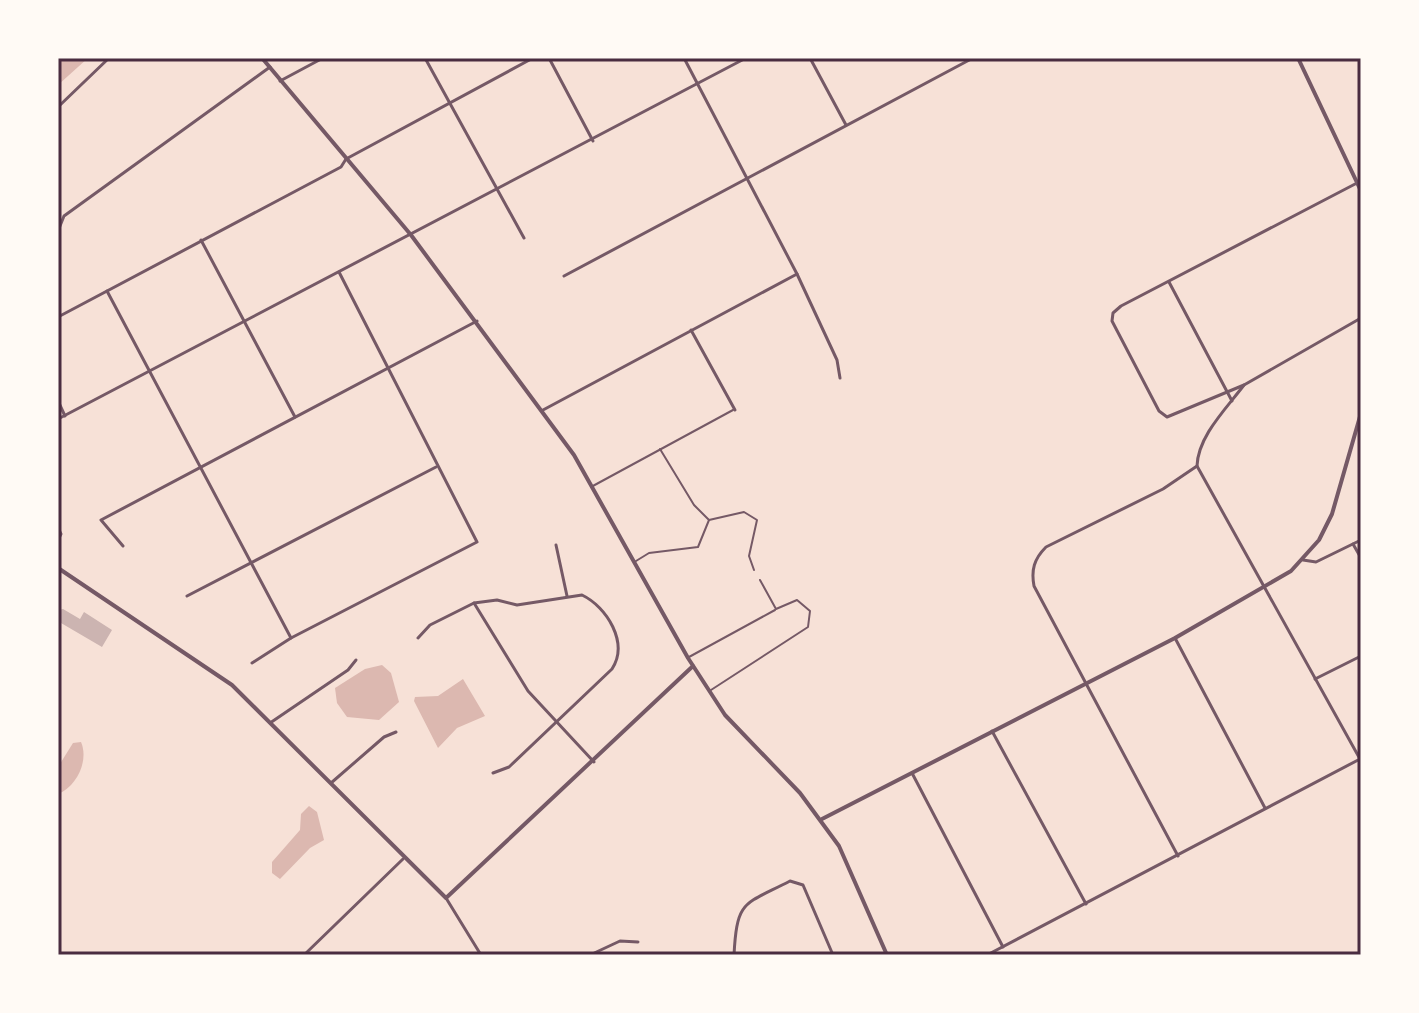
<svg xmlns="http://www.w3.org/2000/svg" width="1419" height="1013" viewBox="0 0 1419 1013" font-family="'Work Sans',sans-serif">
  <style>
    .water { fill: #dcb8b0 }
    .building { fill: #ccb4b1 }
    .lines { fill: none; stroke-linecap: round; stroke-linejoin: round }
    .service { stroke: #755966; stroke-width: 2 }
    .minor { stroke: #755966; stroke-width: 3 }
    .tertiary { stroke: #755966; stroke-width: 4 }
    .neatline { fill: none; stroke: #4a2c40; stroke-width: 3 }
  </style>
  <rect width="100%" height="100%" fill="#f7e1d7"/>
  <g class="water">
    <path d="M58 58H88L58 85Z"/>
    <path d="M382 665 391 673 399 702 379 720 347 717 337 703 335 688 365 669Z"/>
    <path d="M463 679 485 716 457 728 438 748 414 701 415 697 438 696Z"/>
    <path d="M81 742C89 761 77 786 58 794V767L73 743Z"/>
    <path d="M309 806 317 812 324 840 310 848 280 879 272 873V862L300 830 301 814Z"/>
  </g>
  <path class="building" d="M63 609 80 619 84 612 112 630 102 647 61 623 58 629V610Z"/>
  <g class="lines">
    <g class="service">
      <path d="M591 487 733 410"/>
      <path d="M709 520 744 512 757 520 749 556 754 570"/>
      <path d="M636 561 649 553 698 547 709 520 694 505 660 449"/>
      <path d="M689 657 775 610"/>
      <path d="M711 690 808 627 810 611 797 600 776 609 760 580"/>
    </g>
    <g class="minor">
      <path d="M425 58 524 238"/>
      <path d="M549 58 593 141"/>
      <path d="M684 58 797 274 837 360 840 378"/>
      <path d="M810 58 846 125"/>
      <path d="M280 81 323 58"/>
      <path d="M58 107 109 58"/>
      <path d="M1357 183 1121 306 1113 313 1112 321 1159 411 1167 417 1244 385 1361 318"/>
      <path d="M58 231 64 216 270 67"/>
      <path d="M201 240 295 417"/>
      <path d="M564 276 973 58"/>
      <path d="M1169 282 1232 401"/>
      <path d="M107 291 291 638"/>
      <path d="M58 317 341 167 346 159 533 58"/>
      <path d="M691 330 735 410"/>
      <path d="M58 401 65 416"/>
      <path d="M543 410 797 274"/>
      <path d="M58 419 746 58"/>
      <path d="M58 528 61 534 58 540"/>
      <path d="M1353 544 1361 558"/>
      <path d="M556 545 567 596"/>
      <path d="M123 546 101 520 477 321"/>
      <path d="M1303 560 1316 562 1361 540"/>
      <path d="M187 596 436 467"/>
      <path d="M474 603 528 691 594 762"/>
      <path d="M418 638 430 625 474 603 497 600 517 605 582 595C607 607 629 643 612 669L509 767 493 773"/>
      <path d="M1175 638 1265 808"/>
      <path d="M252 663 291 638 477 542 339 272"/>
      <path d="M1315 679 1361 656"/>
      <path d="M270 723 348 670 356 660"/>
      <path d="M992 731 1086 904"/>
      <path d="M912 773 1003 947"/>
      <path d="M331 783 384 737 396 732"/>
      <path d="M1178 856 1034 586C1031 570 1034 559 1046 547L1163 489 1197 466C1198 436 1226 409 1244 385"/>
      <path d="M446 898 481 955"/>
      <path d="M304 955 403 859"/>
      <path d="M590 955 620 941 638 942"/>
      <path d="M734 955C737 899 744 905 790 881L803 885 833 955"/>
      <path d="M987 955 1360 759 1197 466"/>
    </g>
    <g class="tertiary">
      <path d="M262 58 411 235 574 455 688 658 725 715 800 793 839 846 887 955"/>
      <path d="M1298 58 1361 191"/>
      <path d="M58 568 232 685 446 898 693 666"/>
      <path d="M822 819 1175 638 1291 571 1319 540 1332 514 1361 413"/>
    </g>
  </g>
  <rect width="1419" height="1013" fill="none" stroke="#fffaf5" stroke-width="120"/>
  <rect x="60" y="60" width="1299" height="893" class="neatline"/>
</svg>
